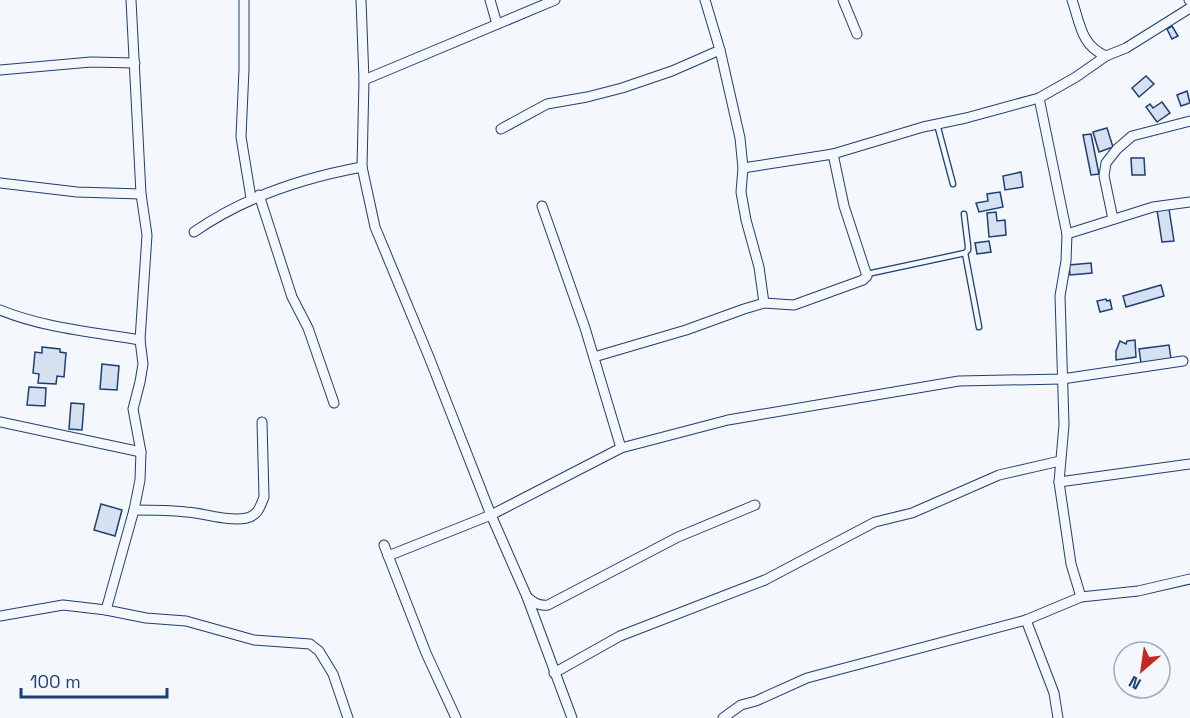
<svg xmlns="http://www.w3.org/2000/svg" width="1190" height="718" viewBox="0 0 1190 718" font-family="'Space Grotesk',sans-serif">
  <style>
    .building { fill: #d5e0f0; stroke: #1d3f73; stroke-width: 1.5 }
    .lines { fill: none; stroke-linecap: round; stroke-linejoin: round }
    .service-casing { stroke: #1d3f73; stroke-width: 7 }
    .minor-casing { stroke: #1d3f73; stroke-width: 11 }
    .service { stroke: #f4f7fb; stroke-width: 4.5 }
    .minor { stroke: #f4f7fb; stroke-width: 9 }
  </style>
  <rect width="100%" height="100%" fill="#f4f7fb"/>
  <g class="building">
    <path d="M1172 26 1178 36 1172 39 1167 29Z"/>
    <path d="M1146 76 1154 84 1139 97 1132 88Z"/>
    <path d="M1187 91 1190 103 1181 106 1177 95Z"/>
    <path d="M1162 102 1170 113 1157 122 1146 107 1150 104 1153 108Z"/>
    <path d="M1107 128 1113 147 1099 152 1093 132Z"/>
    <path d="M1091 134 1099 174 1091 175 1083 135Z"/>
    <path d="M1131 158H1144L1145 175H1132Z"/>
    <path d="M1021 172 1023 187 1005 190 1003 176Z"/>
    <path d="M1000 192 1003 207 979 212 976 203 988 201 987 194Z"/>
    <path d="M1169 209 1174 241 1162 242 1157 210Z"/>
    <path d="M996 212 997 221 1005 220 1006 235 989 237 987 213Z"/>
    <path d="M989 241 991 252 977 254 975 243Z"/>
    <path d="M1091 263 1092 273 1070 275 1069 265Z"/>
    <path d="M1161 285 1164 296 1126 307 1123 296Z"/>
    <path d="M1106 299 1107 301 1110 300 1112 309 1100 312 1097 301Z"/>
    <path d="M1135 340 1136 357 1116 360V351L1120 341 1126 344 1127 341Z"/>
    <path d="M1169 345 1171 359 1141 363 1139 349Z"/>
    <path d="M42 347 60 349V352L66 353 64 377 57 376 56 384 38 383 39 374 33 373 35 352 42 353Z"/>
    <path d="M102 364 119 366 117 390 100 389Z"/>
    <path d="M29 387 46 388 45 406 27 405Z"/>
    <path d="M71 403 84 404 82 430 69 429Z"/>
    <path d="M101 504 122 510 115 536 94 530Z"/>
  </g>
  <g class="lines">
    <defs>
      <g id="service">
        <path d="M937 124 953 184"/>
        <path d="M965 253 979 327"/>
        <path d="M867 274 965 253 968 250V246L964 214"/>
      </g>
      <g id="minor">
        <path d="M244 0V69L241 137 251 198"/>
        <path d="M361 0 364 80 362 167 375 227 429 357 491 515 527 597 572 718"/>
        <path d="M490 0 497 24"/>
        <path d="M843 0 857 34"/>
        <path d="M1072 0C1080 23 1081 46 1106 56"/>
        <path d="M1189 0 1190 1"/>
        <path d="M0 70 91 62 135 63"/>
        <path d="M364 80 555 0"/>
        <path d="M1039 98 1067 234 1066 261 1060 296 1064 425 1059 482 1071 564 1081 597"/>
        <path d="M501 129 547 104 587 97 622 88 672 71 720 50"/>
        <path d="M743 168 833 154 923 127 966 118 1039 98 1076 77 1106 56 1126 48 1190 8"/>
        <path d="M0 183 77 192 141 194"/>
        <path d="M259 195 292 297 308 328 334 403"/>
        <path d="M1113 219 1104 176 1106 163 1117 149 1132 136 1190 121"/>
        <path d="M194 232C244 197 302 178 362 167"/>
        <path d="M1067 234 1153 207 1190 202"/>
        <path d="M764 303 794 305 863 280 867 276 844 206 833 154"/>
        <path d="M0 310C44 328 93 332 140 340"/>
        <path d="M594 357 686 330 744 309 764 303 759 267 746 220 741 192 743 168 740 138 720 50 705 0"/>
        <path d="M0 422 141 452"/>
        <path d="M621 448 728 420 959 381 1062 379 1183 361"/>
        <path d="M1059 482 1190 464"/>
        <path d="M134 510C151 510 169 510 186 512 205 513 228 522 247 518 258 515 260 507 264 497L262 422"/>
        <path d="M384 545 426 653 456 718"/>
        <path d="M388 556 491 515 621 448 585 328 542 206"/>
        <path d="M527 597C534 603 539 606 548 605L678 537 755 505"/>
        <path d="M106 610 134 510 140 480 141 452 133 409 140 382 143 364 140 340 147 235 141 194 131 0"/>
        <path d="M0 616 63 605 106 610 146 618 186 621 254 640 310 644 319 651 333 674 348 718"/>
        <path d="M1026 620 1054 693 1058 718"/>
        <path d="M554 673 620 636 765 580 875 522 912 513 999 475 1060 461"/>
        <path d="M723 718 741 705 756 701 807 678 1026 620 1081 597 1138 591 1190 579"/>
      </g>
    </defs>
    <use href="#service" class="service-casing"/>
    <use href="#minor" class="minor-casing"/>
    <use href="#service" class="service"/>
    <use href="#minor" class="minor"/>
  </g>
  <g transform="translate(1142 670) rotate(209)"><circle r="28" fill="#f4f7fb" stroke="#9eadc5" stroke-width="1.5"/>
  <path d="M0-4.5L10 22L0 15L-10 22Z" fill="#c62828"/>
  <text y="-9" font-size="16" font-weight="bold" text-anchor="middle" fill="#1d3f73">N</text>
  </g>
  <path d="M21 688v9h146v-9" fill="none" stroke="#1d3f73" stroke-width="3"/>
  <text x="30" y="688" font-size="18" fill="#1d3f73" stroke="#f4f7fb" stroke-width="4.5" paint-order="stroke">100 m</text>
</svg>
